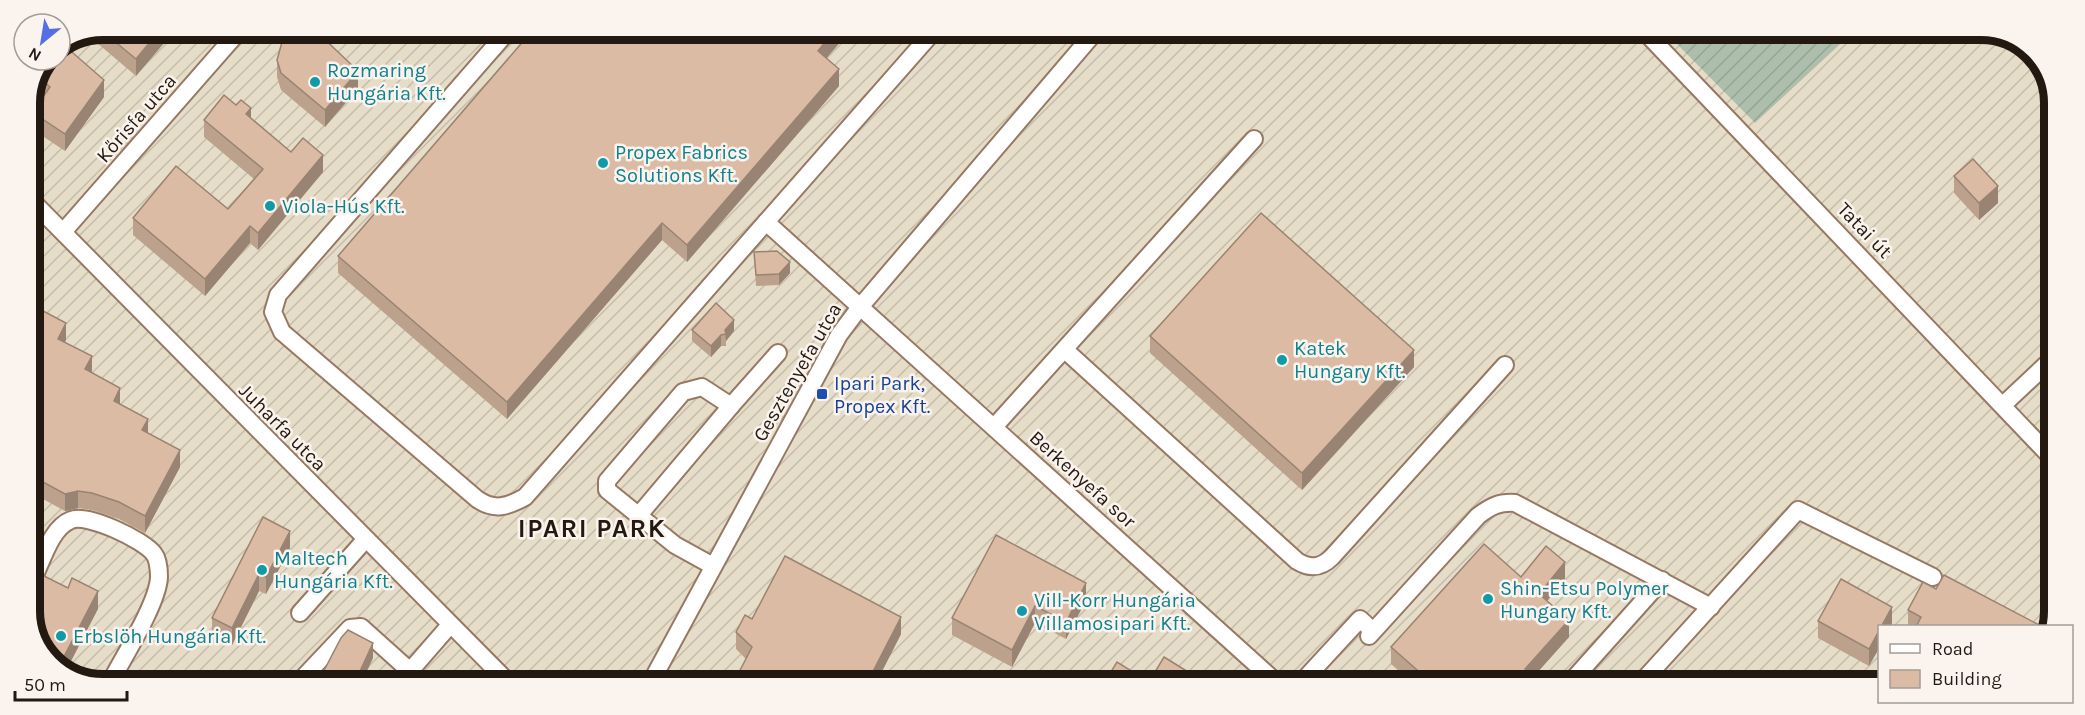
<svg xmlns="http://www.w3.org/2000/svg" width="2085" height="715" viewBox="0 0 2085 715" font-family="Karla,sans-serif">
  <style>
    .industrial { fill: url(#industrial-furrows) }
    .garden { fill: url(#garden-furrows) }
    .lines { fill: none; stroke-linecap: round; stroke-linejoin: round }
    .minor-casing { stroke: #977963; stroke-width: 20 }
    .minor { stroke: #fff; stroke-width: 16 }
    .wall { fill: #bca18c }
    .shaded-wall { fill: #998372 }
    .building { fill: #dbbba3; stroke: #998372; stroke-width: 1.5 }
    .culture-dot { fill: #0f9aa8; stroke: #faf3ee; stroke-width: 2 }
    .transit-dot { fill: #1a4fb4; stroke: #faf3ee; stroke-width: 2 }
    .labels { text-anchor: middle; stroke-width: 5; stroke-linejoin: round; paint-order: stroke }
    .culture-label { font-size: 20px; fill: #0d838f; stroke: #faf3ee; text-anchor: start }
    .street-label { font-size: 20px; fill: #241910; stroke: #faf3ee }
    .transit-label { font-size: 20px; fill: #164399; stroke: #faf3ee; text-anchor: start }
    .district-label { font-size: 26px; font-weight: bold; letter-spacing: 1.5px; fill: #241910; stroke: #faf3ee }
    .rim { fill: none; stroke: #241910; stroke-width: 8 }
  </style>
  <defs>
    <pattern id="industrial-furrows" width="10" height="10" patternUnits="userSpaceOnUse" patternTransform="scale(1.5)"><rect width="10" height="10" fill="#e6ddc8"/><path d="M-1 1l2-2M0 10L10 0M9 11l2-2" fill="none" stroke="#c5bdab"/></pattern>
    <pattern id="garden-furrows" width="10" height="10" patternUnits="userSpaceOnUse" patternTransform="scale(1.5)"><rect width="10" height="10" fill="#adbfac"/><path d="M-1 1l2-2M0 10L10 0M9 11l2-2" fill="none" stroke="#95a493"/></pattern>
  </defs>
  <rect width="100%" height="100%" fill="#fde2ce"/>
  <path class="industrial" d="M104 30 1666 33 1755 123 1851 34H2005L2046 76 2055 99 2051 626H1880L1879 685 80 681 45 656 30 616V99L48 60H60V48Z"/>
  <path class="garden" d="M1666 33 1851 34 1755 123Z"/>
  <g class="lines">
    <defs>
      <g id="minor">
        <path d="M508 31 278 295 273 312 282 332 477 499C494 511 507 507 525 497L766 222 1278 684"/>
        <path d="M1646 33 2052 458"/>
        <path d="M30 199 508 682"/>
        <path d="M766 222 933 32"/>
        <path d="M63 232 240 30"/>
        <path d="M1065 350 1297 561C1310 569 1321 568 1332 557L1505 365"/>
        <path d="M2003 405 2053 358"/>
        <path d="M731 406 778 353"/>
        <path d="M994 427 1254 139"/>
        <path d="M639 515 731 406 702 387 683 392 607 481V490L675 545 713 566"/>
        <path d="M34 577C43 559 51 528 71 520 87 513 144 540 154 554 158 559 159 571 159 577 158 603 124 656 111 681"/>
        <path d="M300 613 365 540"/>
        <path d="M1369 636 1478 516C1491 506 1499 502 1515 503L1711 607"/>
        <path d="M299 682 350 628 361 627 410 671"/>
        <path d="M405 682 410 671 450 625"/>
        <path d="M651 682 839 335 860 307 1095 32"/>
        <path d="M1300 684 1360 619 1373 631"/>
        <path d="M1569 684 1662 580"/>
        <path d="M1640 684 1798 510 1933 577"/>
      </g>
    </defs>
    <use href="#minor" class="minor-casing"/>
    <use href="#minor" class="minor"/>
  </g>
  <g class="wall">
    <path d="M104 30H175L136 76 89 36Z"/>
    <path d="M532 31 849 32 826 58 839 86 687 262 662 240 507 419 338 273V256Z"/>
    <path d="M897 32H909L904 37Z"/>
    <path d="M48 60 104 97 65 151 32 129V112L42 98 34 90Z"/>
    <path d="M277 60 358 88 325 127 281 90 277 77Z"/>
    <path d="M251 118 291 152 323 172 258 250 250 243 205 296 133 235V218L228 209 254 179 204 137V120Z"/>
    <path d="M1954 176 1998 203 1979 220 1954 193Z"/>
    <path d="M754 252 790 273 779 285 756 286Z"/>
    <path d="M30 304 66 340 65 342 120 404 180 467 145 533 119 519 92 510 78 508 65 511 30 492Z"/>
    <path d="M692 330 734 331 726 341V346H721L711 357 692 341Z"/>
    <path d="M1150 336 1414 367 1302 490 1150 353Z"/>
    <path d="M996 535 1086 600 1066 639 1035 623 1012 667 952 635V618Z"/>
    <path d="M290 548 266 594 259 591 232 645 212 635V618Z"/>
    <path d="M1521 577 1565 579 1547 601 1569 637 1533 677 1541 684H1414L1391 664V647Z"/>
    <path d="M1936 589 2043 627H1908V610Z"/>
    <path d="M752 619 901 634 876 683 734 682 746 659 736 649V632Z"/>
    <path d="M1818 621 1892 624 1890 627H1880L1869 666 1818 638Z"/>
  </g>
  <g class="shaded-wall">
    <path d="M160 30H175L136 76V59Z"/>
    <path d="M834 31 849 32 818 68V51Z"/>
    <path d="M904 32H909L904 37Z"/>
    <path d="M839 69V86L687 262V245Z"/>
    <path d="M358 71V88L325 127V110Z"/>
    <path d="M104 80V97L65 151V134Z"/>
    <path d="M251 108V125L246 114Z"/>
    <path d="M323 155V172L258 250V233Z"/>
    <path d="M1998 186V203L1979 220V203Z"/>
    <path d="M662 223V240L507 419V402Z"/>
    <path d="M250 226V243L205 296V279Z"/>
    <path d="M790 262V273L779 285V274Z"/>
    <path d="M734 320V331L726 341 725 330Z"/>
    <path d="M66 323V340L58 356V339Z"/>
    <path d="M721 335V346L711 357V346Z"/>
    <path d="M1414 350V367L1302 490V473Z"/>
    <path d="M92 356V373L85 369Z"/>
    <path d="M120 388V405L114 401Z"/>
    <path d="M148 419V436L142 430Z"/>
    <path d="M180 450V467L145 533V516Z"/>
    <path d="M78 491V508L65 511V494Z"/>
    <path d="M290 531V548L266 594V577Z"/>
    <path d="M1565 562V579L1539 611V594Z"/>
    <path d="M259 574V591L232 645V628Z"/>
    <path d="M1086 583V600L1066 639V622Z"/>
    <path d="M98 591V609L66 671 59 666Z"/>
    <path d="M1035 606V623L1012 667V650Z"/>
    <path d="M1892 607V624L1890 627H1881Z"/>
    <path d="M901 617V634L876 683H867Z"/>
    <path d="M1569 620V637L1527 684 1525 669Z"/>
    <path d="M1880 629V647L1869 666V649Z"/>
    <path d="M373 643V658L362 682H355Z"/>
  </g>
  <g class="building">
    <path d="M104 30H160L136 59 102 31Z"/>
    <path d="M290 30H315L358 71 325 110 281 73 277 60 282 42Z"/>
    <path d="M532 31H834L818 51 839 69 687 245 662 223 507 402 338 256Z"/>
    <path d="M65 46 104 80 65 134 32 112 50 87 40 78 48 60H60V48Z"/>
    <path d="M224 95 236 105 241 100 251 108 246 114 291 152 303 138 323 155 258 233 250 226 205 279 133 218 176 166 228 209 263 169 204 120Z"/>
    <path d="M1973 159 1998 186 1979 203 1954 176Z"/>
    <path d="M1261 213 1414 350 1302 473 1150 336Z"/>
    <path d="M777 251 790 262 779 274 756 275 754 252Z"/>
    <path d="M716 303 734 320 725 330 726 334 721 335 711 346 692 330Z"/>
    <path d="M30 304 66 323 58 339 92 356 85 369 120 388 114 401 148 419 142 430 180 450 145 516 119 502 92 493 78 491 65 494 30 475Z"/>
    <path d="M263 517 290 531 266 577 259 574 232 628 212 618Z"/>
    <path d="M996 535 1086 583 1066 622 1035 606 1012 650 952 618Z"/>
    <path d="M1484 544 1521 577 1546 546 1565 562 1539 594 1569 620 1525 669 1541 684H1433L1391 647Z"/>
    <path d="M785 556 901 617 867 683 734 682 752 647 736 632 745 615 752 619Z"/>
    <path d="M30 569 68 588 72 578 98 591 59 666 45 656 30 616Z"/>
    <path d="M1944 575 2043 627H1916L1921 617 1908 610 1923 582 1936 589Z"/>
    <path d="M1841 579 1892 607 1881 627H1880V629L1869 649 1818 621Z"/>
    <path d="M348 630 373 643 355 682H318L341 638Z"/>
    <path d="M1164 657 1206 683H1104L1117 662 1149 682Z"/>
  </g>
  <g class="culture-dot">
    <circle cx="315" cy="82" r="6"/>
    <circle cx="603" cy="163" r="6"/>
    <circle cx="270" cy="206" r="6"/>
    <circle cx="1282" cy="360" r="6"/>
    <circle cx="262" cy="570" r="6"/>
    <circle cx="1488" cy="599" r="6"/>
    <circle cx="1022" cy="611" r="6"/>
    <circle cx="61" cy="636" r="6"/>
  </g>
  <rect class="transit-dot" x="816" y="388" width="12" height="12" rx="3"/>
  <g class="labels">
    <g class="culture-label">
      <text x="327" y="77">Rozmaring<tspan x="327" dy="23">Hungária Kft.</tspan></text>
      <text x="615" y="159">Propex Fabrics<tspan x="615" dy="23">Solutions Kft.</tspan></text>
      <text x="282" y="213">Viola-Hús Kft.</text>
      <text x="1294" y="355">Katek<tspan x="1294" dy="23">Hungary Kft.</tspan></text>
      <text x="274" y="565">Maltech<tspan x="274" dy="23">Hungária Kft.</tspan></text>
      <text x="1500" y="595">Shin-Etsu Polymer<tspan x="1500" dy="23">Hungary Kft.</tspan></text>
      <text x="1034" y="607">Vill-Korr Hungária<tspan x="1034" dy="23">Villamosipari Kft.</tspan></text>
      <text x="73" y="643">Erbslöh Hungária Kft.</text>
    </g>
    <g class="street-label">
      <text transform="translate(136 118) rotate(-49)" y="7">Kőrisfa utca</text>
      <text transform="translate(1865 230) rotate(46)" y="7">Tatai út</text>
      <text transform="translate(797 372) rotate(-60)" y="7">Gesztenyefa utca</text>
      <text transform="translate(283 427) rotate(45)" y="7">Juharfa utca</text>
      <text transform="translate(1083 479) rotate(42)" y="7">Berkenyefa sor</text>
    </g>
    <g class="transit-label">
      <text x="834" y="390">Ipari Park,<tspan x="834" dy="23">Propex Kft.</tspan></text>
    </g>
    <g class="district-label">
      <text x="592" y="537">IPARI PARK</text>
    </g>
  </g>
  <path d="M0 0H2085V715H0ZM103 40H1981A63 63 0 0 1 2044 103V611A63 63 0 0 1 1981 674H103A63 63 0 0 1 40 611V103A63 63 0 0 1 103 40Z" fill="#faf3ee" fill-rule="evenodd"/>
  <path class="rim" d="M103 40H1981A63 63 0 0 1 2044 103V611A63 63 0 0 1 1981 674H103A63 63 0 0 1 40 611V103A63 63 0 0 1 103 40Z"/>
  <rect x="1878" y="625" width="195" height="78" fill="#faf3ee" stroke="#a49c95" stroke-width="1.5"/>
  <rect x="1890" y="644" width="30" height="9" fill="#ffffff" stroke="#a49c95" stroke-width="1.5"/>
  <text x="1932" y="655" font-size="18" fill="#241910">Road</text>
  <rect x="1890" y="670" width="30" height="18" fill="#dbbba3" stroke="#a49c95" stroke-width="1.5"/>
  <text x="1932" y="685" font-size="18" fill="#241910">Building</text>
  <g transform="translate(42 42) rotate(210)"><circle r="28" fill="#faf3ee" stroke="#a49c95" stroke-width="1.5"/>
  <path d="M0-4.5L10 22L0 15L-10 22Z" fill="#546fe5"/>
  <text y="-9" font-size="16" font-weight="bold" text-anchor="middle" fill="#241910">N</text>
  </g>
  <path d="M15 691v9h112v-9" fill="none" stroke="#241910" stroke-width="3"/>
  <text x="24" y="691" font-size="18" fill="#241910" stroke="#faf3ee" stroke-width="4.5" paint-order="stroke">50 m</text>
</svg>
